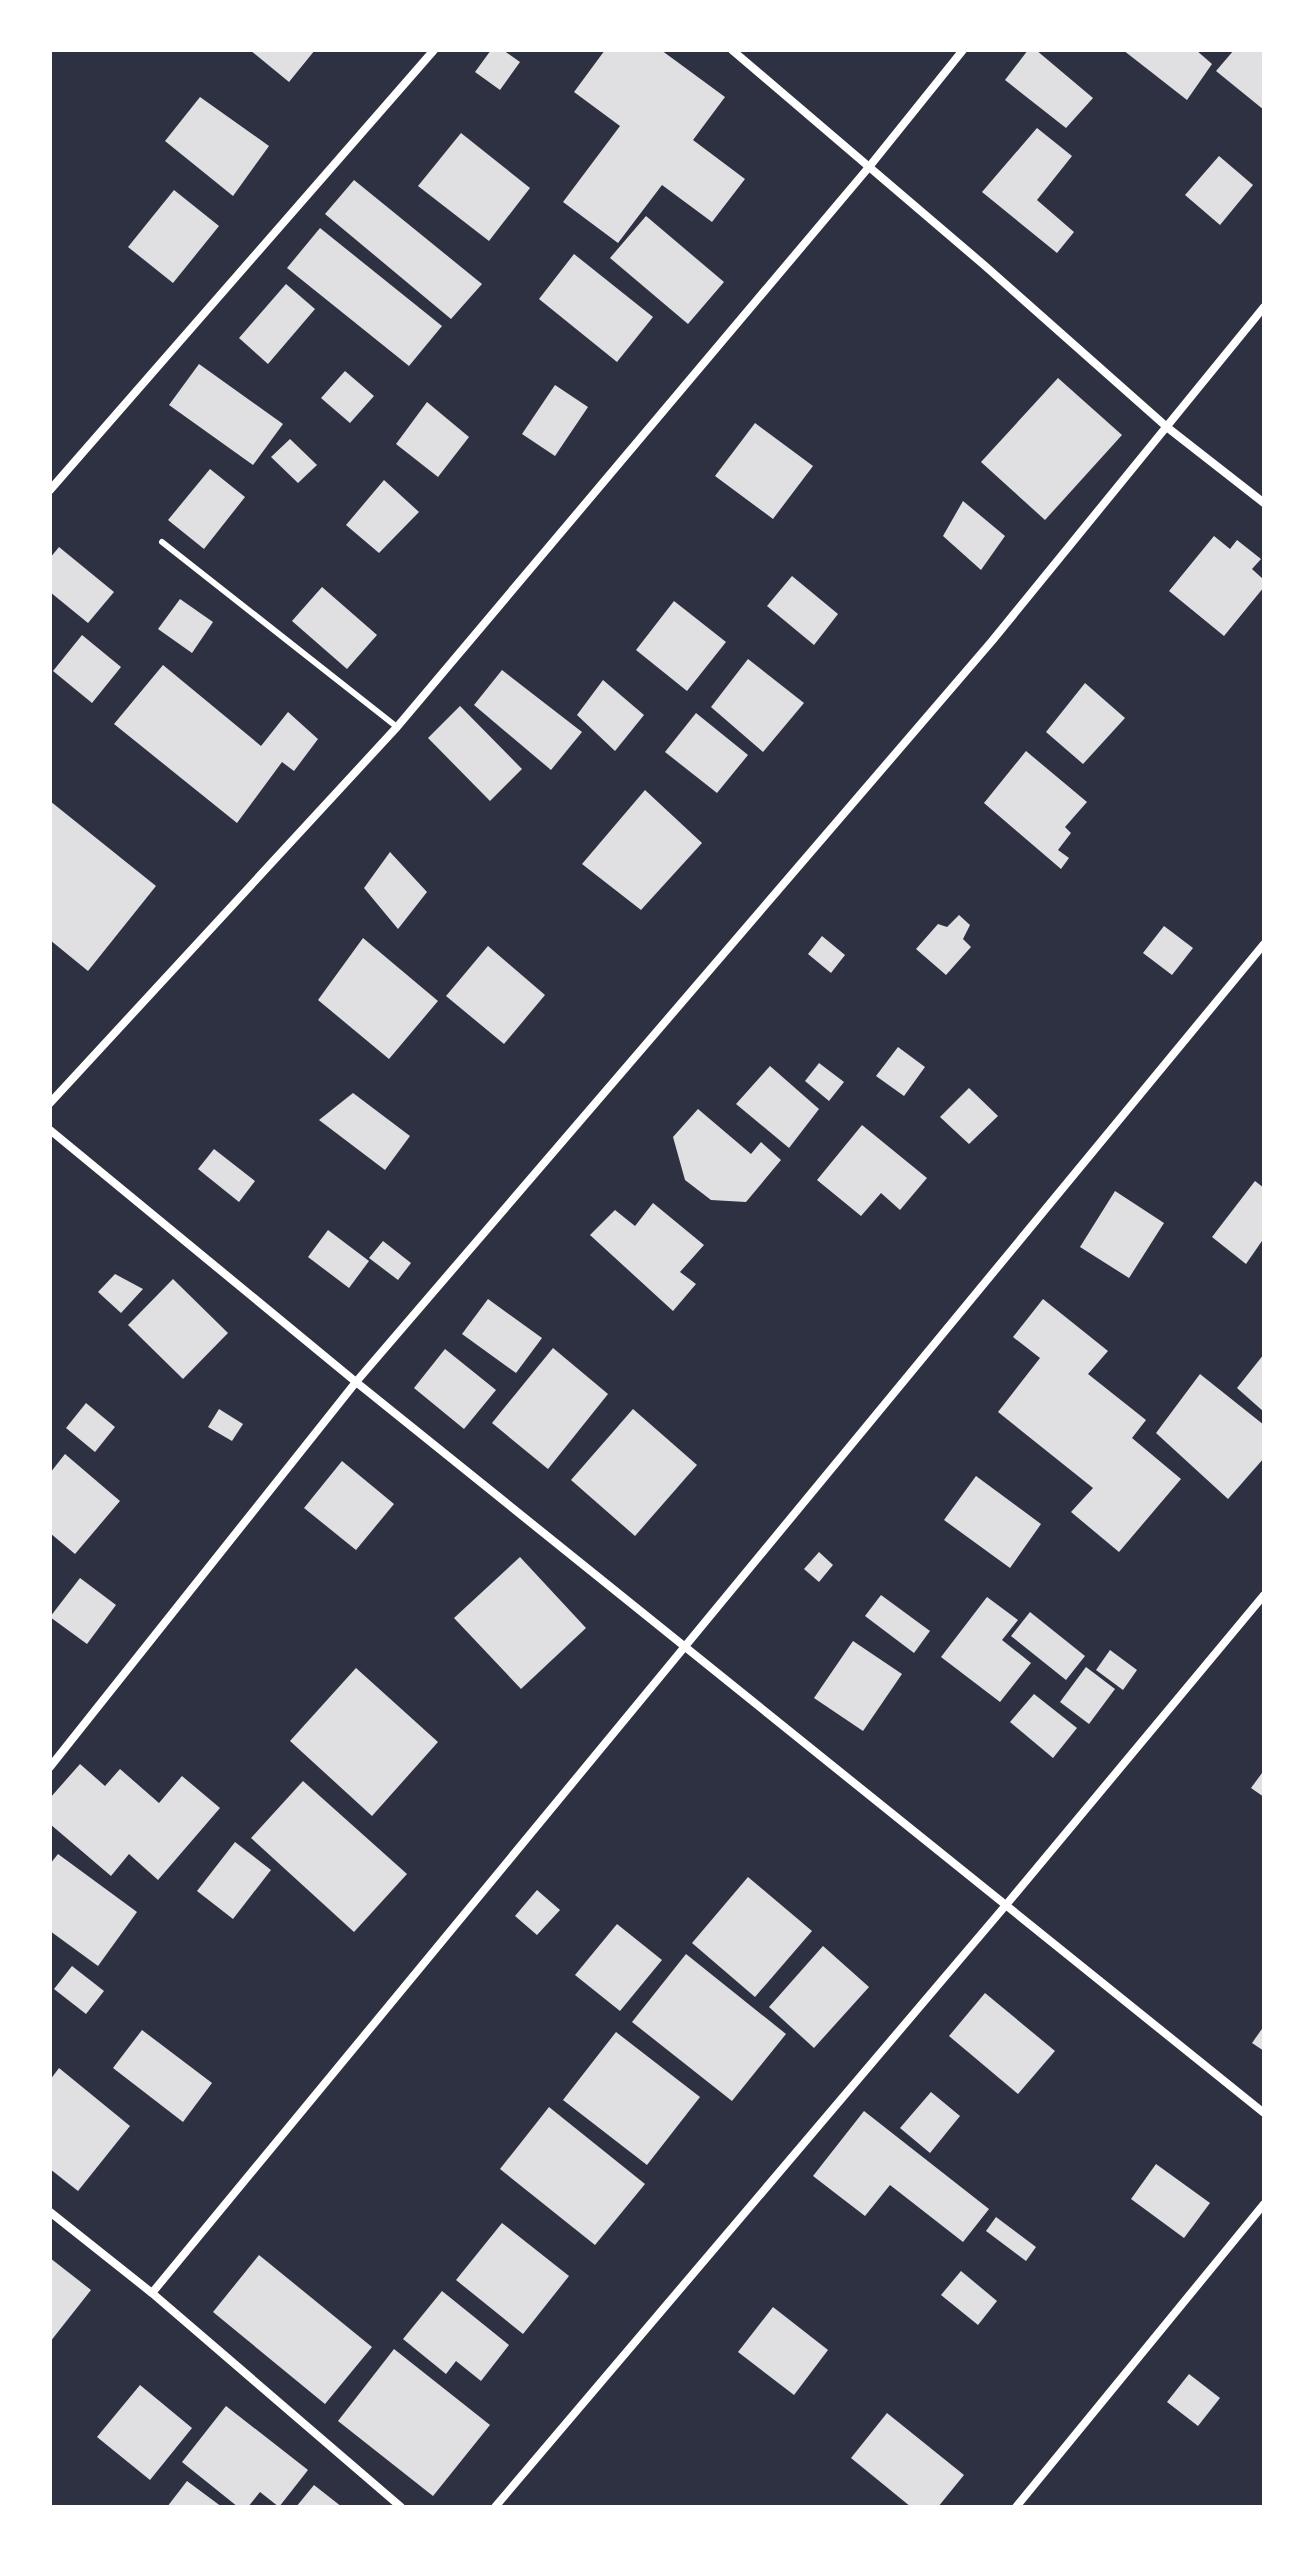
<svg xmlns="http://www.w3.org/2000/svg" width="1314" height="2557" viewBox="0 0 1314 2557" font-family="Roboto,sans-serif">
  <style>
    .building { fill: #e0e0e3 }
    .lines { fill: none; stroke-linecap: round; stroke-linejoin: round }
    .service { stroke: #fff; stroke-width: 6 }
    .minor { stroke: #fff; stroke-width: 8 }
  </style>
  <rect width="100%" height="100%" fill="#2d3142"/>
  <g class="building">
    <path d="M250 50H315L289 82Z"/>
    <path d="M491 50H503L520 62 500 90 475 72Z"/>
    <path d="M605 50H661L725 97 693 140 745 179 712 222 662 185 618 243 563 202 620 126 574 92Z"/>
    <path d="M1028 50H1036L1093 98 1066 128 1005 80Z"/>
    <path d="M1123 50H1196L1212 64 1187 100Z"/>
    <path d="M1234 50H1264V110L1216 71Z"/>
    <path d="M200 97 269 146 233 196 165 141Z"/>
    <path d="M1037 128 1072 156 1037 200 1074 232 1057 253 982 192Z"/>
    <path d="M461 133 530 188 489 241 418 186Z"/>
    <path d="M1219 156 1253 185 1220 225 1185 195Z"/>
    <path d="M354 180 482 284 451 319 325 214Z"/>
    <path d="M174 190 219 226 173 283 128 247Z"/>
    <path d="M646 216 724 282 688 324 610 258Z"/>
    <path d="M320 228 442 326 409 366 287 268Z"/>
    <path d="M574 254 653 317 617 362 539 299Z"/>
    <path d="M286 284 315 309 268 364 239 338Z"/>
    <path d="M199 364 283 424 253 465 169 405Z"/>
    <path d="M345 371 374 396 350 423 321 398Z"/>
    <path d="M1058 378 1122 435 1045 520 981 462Z"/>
    <path d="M555 385 588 407 555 456 522 434Z"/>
    <path d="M427 402 469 437 438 477 396 444Z"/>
    <path d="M755 423 813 466 773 519 715 476Z"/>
    <path d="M290 439 317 465 298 483 271 457Z"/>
    <path d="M210 469 245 497 204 549 168 520Z"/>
    <path d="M384 480 419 512 379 553 346 525Z"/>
    <path d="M963 501 1005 536 981 570 943 536Z"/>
    <path d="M1214 536 1230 549 1237 540 1261 559 1252 569 1264 580V587L1224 636 1169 591Z"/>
    <path d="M59 547 114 592 88 623 50 592V558Z"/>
    <path d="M792 576 838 614 814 645 767 606Z"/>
    <path d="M322 587 377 635 347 669 292 621Z"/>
    <path d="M180 599 213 622 192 653 158 629Z"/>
    <path d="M674 601 726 642 687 691 636 650Z"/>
    <path d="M82 635 121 667 92 703 53 671Z"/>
    <path d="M748 659 804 703 763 752 711 707Z"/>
    <path d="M163 665 261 746 288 712 318 739 294 771 282 762 237 823 114 724Z"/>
    <path d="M502 670 582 732 551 770 474 705Z"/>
    <path d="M603 680 644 715 615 751 577 715Z"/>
    <path d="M1085 683 1125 718 1083 764 1046 732Z"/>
    <path d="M460 706 522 769 490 801 428 738Z"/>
    <path d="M696 713 748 755 717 793 665 752Z"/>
    <path d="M1026 751 1087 802 1065 827 1071 833 1058 850 1069 858 1061 869 984 803Z"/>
    <path d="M645 790 702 843 641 910 582 864Z"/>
    <path d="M50 801 156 886 88 971 50 940Z"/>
    <path d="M390 852 427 892 398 929 364 888Z"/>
    <path d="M959 915 970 925 963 939 971 947 946 975 916 949 938 924 947 927Z"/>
    <path d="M1164 926 1193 948 1172 975 1143 953Z"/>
    <path d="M822 936 845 955 831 973 808 954Z"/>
    <path d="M363 938 438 1001 389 1059 318 1000Z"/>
    <path d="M488 946 545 995 504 1044 446 996Z"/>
    <path d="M898 1047 925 1067 904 1096 876 1076Z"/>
    <path d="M819 1063 844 1082 829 1101 805 1081Z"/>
    <path d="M770 1066 819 1109 789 1148 736 1104Z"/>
    <path d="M969 1088 998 1116 969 1144 940 1117Z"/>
    <path d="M353 1093 410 1136 385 1170 319 1120Z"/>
    <path d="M698 1109 751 1154 761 1142 781 1160 746 1202 711 1200 685 1180 673 1137Z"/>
    <path d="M862 1125 927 1178 900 1210 881 1193 861 1216 817 1180Z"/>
    <path d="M214 1149 255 1181 239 1202 198 1169Z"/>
    <path d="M1255 1181 1264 1188V1238L1246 1264 1212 1237Z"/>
    <path d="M1115 1191 1164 1223 1129 1278 1080 1247Z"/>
    <path d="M653 1203 704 1245 680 1272 696 1284 673 1311 590 1235 615 1210 635 1226Z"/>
    <path d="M328 1230 369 1261 349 1288 308 1257Z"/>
    <path d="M383 1241 411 1263 398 1280 369 1258Z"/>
    <path d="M115 1274 143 1289 121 1313 98 1292Z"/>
    <path d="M173 1279 228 1333 183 1379 128 1325Z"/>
    <path d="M488 1299 542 1338 516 1373 462 1334Z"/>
    <path d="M1043 1299 1108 1351 1088 1374 1146 1420 1132 1438 1181 1479 1119 1552 1071 1512 1093 1488 998 1412 1040 1358 1013 1337Z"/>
    <path d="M553 1348 608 1394 548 1469 492 1423Z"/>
    <path d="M445 1349 496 1390 464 1429 414 1388Z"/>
    <path d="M1264 1354V1412L1237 1388Z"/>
    <path d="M1200 1374 1264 1425V1458L1228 1499 1156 1433Z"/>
    <path d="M86 1403 115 1427 95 1452 66 1428Z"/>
    <path d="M219 1409 243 1424 232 1441 208 1427Z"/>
    <path d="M633 1409 697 1465 635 1536 571 1480Z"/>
    <path d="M65 1454 120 1501 75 1554 50 1533V1473Z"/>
    <path d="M342 1461 394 1504 356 1550 304 1508Z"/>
    <path d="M976 1476 1041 1524 1010 1568 944 1520Z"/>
    <path d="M819 1552 833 1565 819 1582 804 1569Z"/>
    <path d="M520 1557 586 1628 521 1689 454 1618Z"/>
    <path d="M80 1578 116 1605 87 1644 50 1617Z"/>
    <path d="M881 1595 930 1631 914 1653 865 1616Z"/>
    <path d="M987 1597 1018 1620 1002 1640 1031 1663 1000 1702 941 1657Z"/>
    <path d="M1030 1612 1085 1656 1066 1680 1011 1636Z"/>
    <path d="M853 1641 902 1674 863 1731 814 1698Z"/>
    <path d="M1110 1650 1137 1670 1123 1690 1096 1670Z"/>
    <path d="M1086 1667 1115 1689 1089 1724 1060 1702Z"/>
    <path d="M356 1668 438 1742 372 1816 290 1741Z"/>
    <path d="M1034 1694 1077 1728 1053 1758 1010 1722Z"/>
    <path d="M80 1764 105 1786 120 1769 159 1803 182 1776 220 1808 158 1880 129 1854 111 1876 50 1824V1798Z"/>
    <path d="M1262 1773 1264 1775V1797L1251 1788Z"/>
    <path d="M303 1781 407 1874 354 1932 251 1838Z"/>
    <path d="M235 1842 271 1870 233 1919 197 1891Z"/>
    <path d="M58 1854 137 1912 98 1966 50 1931V1864Z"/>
    <path d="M748 1877 812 1931 755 1997 692 1943Z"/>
    <path d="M537 1890 560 1910 537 1935 515 1916Z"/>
    <path d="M617 1924 662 1960 620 2011 575 1975Z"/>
    <path d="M823 1946 869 1987 814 2048 769 2007Z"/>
    <path d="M686 1954 786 2034 732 2101 632 2022Z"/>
    <path d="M72 1966 104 1991 86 2014 54 1989Z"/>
    <path d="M985 1993 1055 2051 1018 2094 949 2036Z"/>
    <path d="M1264 2026V2051L1252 2043Z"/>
    <path d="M142 2030 212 2083 183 2122 113 2068Z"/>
    <path d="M616 2032 700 2097 647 2165 563 2100Z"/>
    <path d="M59 2068 130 2126 78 2191 50 2169V2080Z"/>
    <path d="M931 2092 960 2116 930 2153 900 2128Z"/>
    <path d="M549 2107 645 2184 595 2245 500 2169Z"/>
    <path d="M864 2111 989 2209 963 2242 890 2185 865 2216 813 2176Z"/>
    <path d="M1156 2164 1210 2203 1184 2238 1131 2199Z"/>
    <path d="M996 2217 1036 2247 1026 2261 986 2231Z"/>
    <path d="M502 2223 569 2276 523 2334 456 2280Z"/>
    <path d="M259 2255 372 2347 325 2404 213 2312Z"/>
    <path d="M50 2258 91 2290 50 2342Z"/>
    <path d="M961 2271 997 2301 978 2325 941 2295Z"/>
    <path d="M442 2291 509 2345 481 2381 456 2361 446 2374 403 2339Z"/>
    <path d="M773 2307 828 2350 794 2395 738 2352Z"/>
    <path d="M394 2349 490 2425 433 2496 338 2421Z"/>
    <path d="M1189 2374 1220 2398 1198 2426 1167 2402Z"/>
    <path d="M140 2385 192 2428 150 2480 97 2437Z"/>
    <path d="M226 2406 308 2470 279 2507 260 2492 248 2507H238L182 2462Z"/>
    <path d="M887 2413 964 2475 938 2507H911L851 2458Z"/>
    <path d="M187 2481 222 2507H167Z"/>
    <path d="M314 2485 342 2507H296Z"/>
  </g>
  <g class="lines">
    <path class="service" d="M162 542 397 727"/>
    <g class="minor">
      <path d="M732 50 984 265 1168 428 1264 503"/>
      <path d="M50 490 434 50"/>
      <path d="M50 1103 397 727 869 167 963 50"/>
      <path d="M50 1130 356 1382 1264 2113"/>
      <path d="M50 1767 356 1382 992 641 1264 307"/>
      <path d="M50 2212 152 2293 401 2507"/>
      <path d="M152 2293 1264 944"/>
      <path d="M495 2507 1006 1905 1264 1595"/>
      <path d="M1016 2507 1264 2204"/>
    </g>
  </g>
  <rect width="1314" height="2557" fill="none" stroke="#ffffff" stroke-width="104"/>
</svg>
